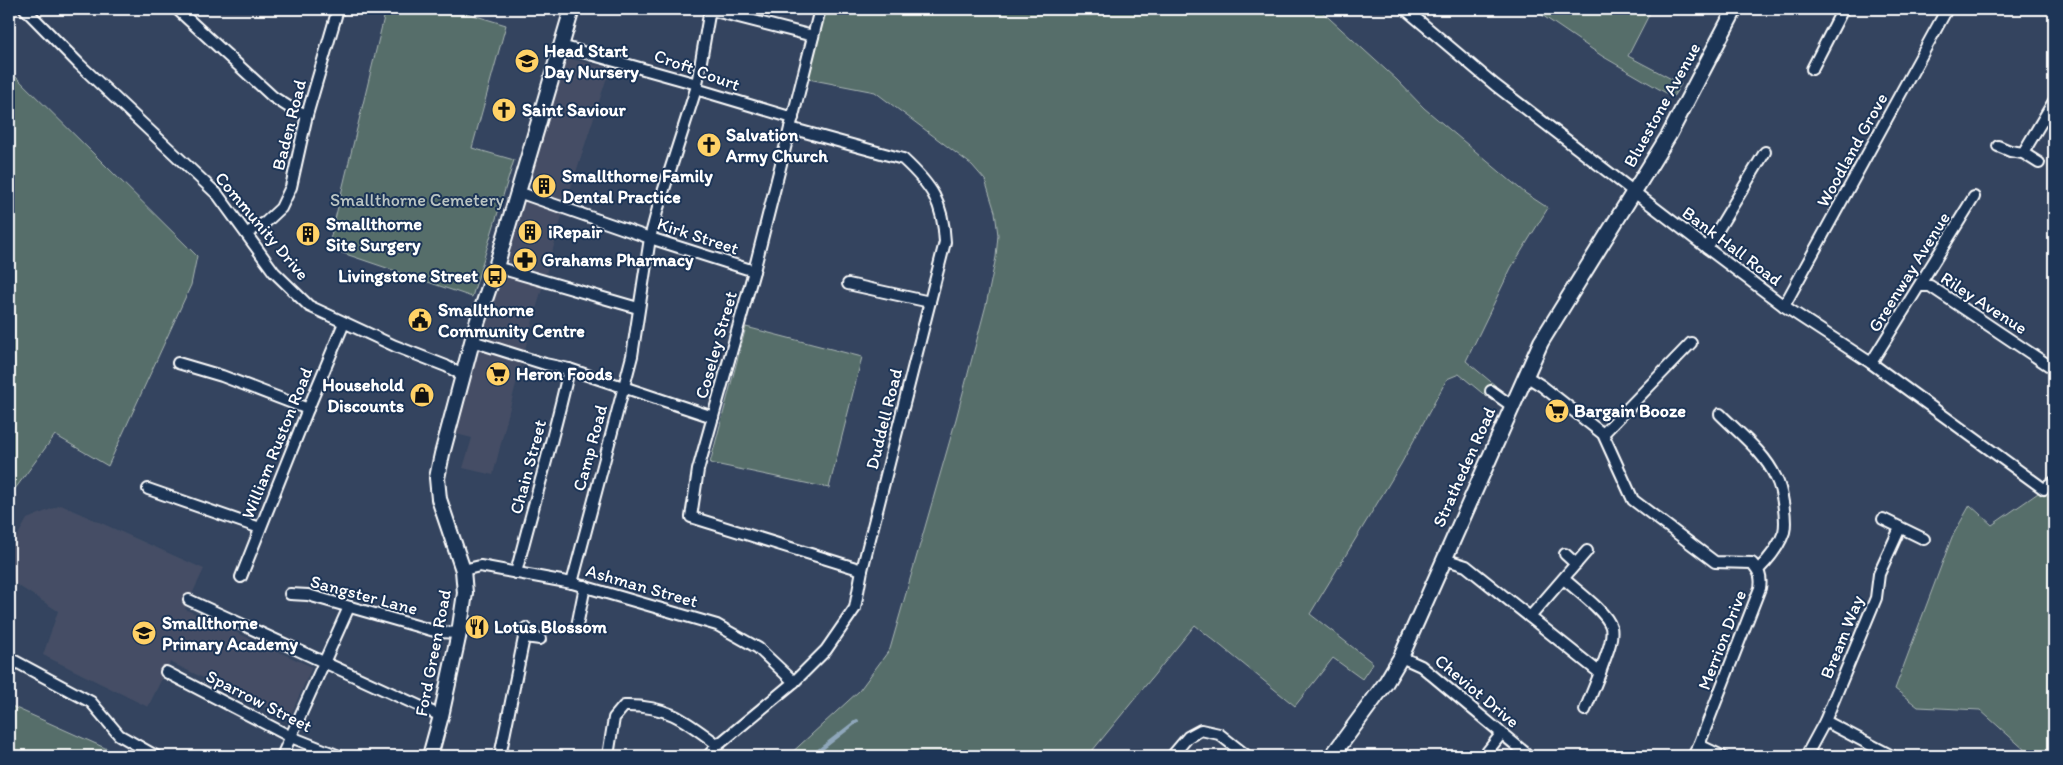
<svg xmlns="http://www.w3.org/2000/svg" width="2063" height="765" viewBox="0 0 2063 765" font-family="Itim,sans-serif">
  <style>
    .built { fill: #444e65 }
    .green { fill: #566e6a; stroke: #aab6b4 }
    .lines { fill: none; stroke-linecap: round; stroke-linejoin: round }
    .stream { stroke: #8fa7bb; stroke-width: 4 }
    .street-casing { stroke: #fff; stroke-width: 14 }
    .secondary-casing { stroke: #fff; stroke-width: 18 }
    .street { stroke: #1d3557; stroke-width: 10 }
    .secondary { stroke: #1d3557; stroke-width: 14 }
    .labels { text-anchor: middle; stroke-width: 4; stroke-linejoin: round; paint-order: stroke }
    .poi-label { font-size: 18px; font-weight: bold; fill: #fff; stroke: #1d3557; text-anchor: start }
    .street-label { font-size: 18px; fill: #fff; stroke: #1d3557 }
    .park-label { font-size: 18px; fill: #bbc5c3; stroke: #1d3557 }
  </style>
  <rect width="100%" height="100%" fill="#34445f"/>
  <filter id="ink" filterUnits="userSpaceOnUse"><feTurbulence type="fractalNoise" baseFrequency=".02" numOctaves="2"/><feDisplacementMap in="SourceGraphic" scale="10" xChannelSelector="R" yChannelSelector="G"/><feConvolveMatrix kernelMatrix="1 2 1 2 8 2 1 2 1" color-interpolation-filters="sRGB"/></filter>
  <g filter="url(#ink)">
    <g class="built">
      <path d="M567 58 610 68 565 206 522 360 493 475 463 468 472 438 452 433Z"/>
      <path d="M61 505 204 569 185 609 312 667 289 719 170 662 148 707 43 655 58 611 14 583 9 566V551L27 519Z"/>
    </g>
    <g class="green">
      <path d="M386 9H453L506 25 472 148 514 160 472 297 328 248Z"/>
      <path d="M821 9H1319L1397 80 1424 108 1525 193 1548 208 1511 268 1466 361 1496 386 1487 397 1459 374 1447 379 1401 464 1310 614 1373 663 1362 679 1333 658 1295 706 1195 625 1088 756H788L859 691 890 649 956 419 986 305 996 257 998 235 995 212 985 180 972 165 875 92 803 78Z"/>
      <path d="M1533 9H1652L1628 56 1681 84 1673 97 1602 56Z"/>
      <path d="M9 70 197 256 191 285 108 466 55 435 9 497Z"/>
      <path d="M746 327 862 357 829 488 710 463Z"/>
      <path d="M2054 482V756H2022L2026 751 1980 710 1918 707 1895 689 1952 537 1970 505 1992 525Z"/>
      <path d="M9 705 123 756H9Z"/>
    </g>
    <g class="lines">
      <path class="stream" d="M812 756 857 721"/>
      <defs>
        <g id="street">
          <path d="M25 9 79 64 218 195 274 272 309 306 395 346 446 366 462 375"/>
          <path d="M177 9 273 97 292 109 307 115"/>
          <path d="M707 9 813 36"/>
          <path d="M820 9 754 271 698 470 691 517 862 570"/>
          <path d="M1405 9 1495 85 1707 248 1784 306 1871 363 2044 489 2054 482"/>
          <path d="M561 46 697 84 696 89 793 118"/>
          <path d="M1812 69 1843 9"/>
          <path d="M697 84 710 9"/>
          <path d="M1998 146 2010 151 2023 153"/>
          <path d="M2039 163 2023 153 2054 101"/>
          <path d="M518 192 650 238 754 271"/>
          <path d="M247 233 266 222 281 208 291 187 307 115 338 9"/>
          <path d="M1707 248 1765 152"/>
          <path d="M496 267 638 308"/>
          <path d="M848 284 930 302"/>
          <path d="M1920 286H1930L2054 369"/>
          <path d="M1784 306 1947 9"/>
          <path d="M472 341 545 364 569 369 713 417"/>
          <path d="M178 363 222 376 308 409"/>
          <path d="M1871 363 1974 197"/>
          <path d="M1526 376 1542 386 1603 434 1633 500 1715 562 1752 563C1759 571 1762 577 1760 588L1699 745 1693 756"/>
          <path d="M1491 391 1512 406"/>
          <path d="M1720 414C1739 433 1765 453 1776 478 1782 489 1787 520 1784 532 1779 547 1769 559 1758 570"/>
          <path d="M1603 434 1691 343"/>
          <path d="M148 489 260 528"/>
          <path d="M1883 519 1924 539"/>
          <path d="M1565 554 1576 564"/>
          <path d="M1444 559 1466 566 1600 673C1604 659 1614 641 1611 627 1607 612 1576 590 1564 579"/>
          <path d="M463 570 480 566 572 583 717 625 758 648 794 682"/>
          <path d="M516 573C533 505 554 438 569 369"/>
          <path d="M241 577 308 409 344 323"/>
          <path d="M572 583 632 356 650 238 658 208 696 89"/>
          <path d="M290 594 308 595 438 632 459 633"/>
          <path d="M189 600 441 716"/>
          <path d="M1530 617 1587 551"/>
          <path d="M577 626 585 586"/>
          <path d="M525 637 540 639"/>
          <path d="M1401 657 1421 666 1529 756"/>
          <path d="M9 658 91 702 119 735 156 756"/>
          <path d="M166 672 291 737 339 756"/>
          <path d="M1585 710 1600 673"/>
          <path d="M1825 721 1892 756"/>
          <path d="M1699 745 1722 756"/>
          <path d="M282 756 349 607"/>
          <path d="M500 756 526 628"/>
          <path d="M608 756 614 718 624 706C667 705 685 720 718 745"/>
          <path d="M708 756 718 745 794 682 826 650 855 608 862 570 945 242C943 202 932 186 903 159L790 128"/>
          <path d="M1172 756 1188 737 1201 730 1219 734 1247 756"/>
          <path d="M1484 756 1502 733"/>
          <path d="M1806 756 1825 721 1876 598 1879 574 1900 528"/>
        </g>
        <g id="secondary">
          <path d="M430 756 441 716 459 633 465 593 463 570 439 499 437 478 442 454 477 323 496 267 572 9"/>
          <path d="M1332 756 1385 684 1401 657 1541 342 1669 135 1735 9"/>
        </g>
      </defs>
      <use href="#street" class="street-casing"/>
      <use href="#secondary" class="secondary-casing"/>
      <use href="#street" class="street"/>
      <use href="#secondary" class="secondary"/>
    </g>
  </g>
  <defs>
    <symbol id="school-disc" viewBox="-11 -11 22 22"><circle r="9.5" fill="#ffd166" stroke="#1d3557"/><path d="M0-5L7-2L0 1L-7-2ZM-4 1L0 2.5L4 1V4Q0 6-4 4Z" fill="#111"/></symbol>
    <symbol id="church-disc" viewBox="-11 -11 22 22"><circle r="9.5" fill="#ffd166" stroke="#1d3557"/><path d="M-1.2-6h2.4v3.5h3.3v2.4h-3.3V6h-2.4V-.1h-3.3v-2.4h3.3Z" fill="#111"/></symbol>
    <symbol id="building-disc" viewBox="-11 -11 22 22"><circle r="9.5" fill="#ffd166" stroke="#1d3557"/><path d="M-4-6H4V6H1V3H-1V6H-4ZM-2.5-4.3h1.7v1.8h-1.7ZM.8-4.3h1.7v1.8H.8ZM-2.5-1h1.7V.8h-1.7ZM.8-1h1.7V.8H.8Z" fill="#111"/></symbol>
    <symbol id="pharmacy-disc" viewBox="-11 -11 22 22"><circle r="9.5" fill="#ffd166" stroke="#1d3557"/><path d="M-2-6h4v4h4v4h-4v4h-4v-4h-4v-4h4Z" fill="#111"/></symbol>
    <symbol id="bus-disc" viewBox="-11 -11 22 22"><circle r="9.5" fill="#ffd166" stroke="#1d3557"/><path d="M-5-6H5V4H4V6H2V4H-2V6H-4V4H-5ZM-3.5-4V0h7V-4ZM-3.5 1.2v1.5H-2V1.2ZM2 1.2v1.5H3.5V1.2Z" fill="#111"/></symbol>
    <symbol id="civic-disc" viewBox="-11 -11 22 22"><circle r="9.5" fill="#ffd166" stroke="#1d3557"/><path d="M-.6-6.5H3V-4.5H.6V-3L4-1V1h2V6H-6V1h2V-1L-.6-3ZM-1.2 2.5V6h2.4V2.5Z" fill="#111"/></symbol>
    <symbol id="supermarket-disc" viewBox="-11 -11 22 22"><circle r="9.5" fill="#ffd166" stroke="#1d3557"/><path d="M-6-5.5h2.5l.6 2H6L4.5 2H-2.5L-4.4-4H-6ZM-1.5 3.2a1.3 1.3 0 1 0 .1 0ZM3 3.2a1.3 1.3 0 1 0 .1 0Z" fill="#111"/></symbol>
    <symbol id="shop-disc" viewBox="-11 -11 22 22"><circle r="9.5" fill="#ffd166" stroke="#1d3557"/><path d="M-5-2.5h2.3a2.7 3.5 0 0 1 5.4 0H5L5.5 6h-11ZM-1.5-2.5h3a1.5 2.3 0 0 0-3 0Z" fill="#111"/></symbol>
    <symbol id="restaurant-disc" viewBox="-11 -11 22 22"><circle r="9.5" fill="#ffd166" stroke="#1d3557"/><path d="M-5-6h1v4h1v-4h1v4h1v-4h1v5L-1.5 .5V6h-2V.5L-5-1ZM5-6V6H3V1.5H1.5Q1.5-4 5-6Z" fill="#111"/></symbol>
  </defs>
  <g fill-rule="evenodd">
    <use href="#school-disc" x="513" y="47" width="28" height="28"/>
    <use href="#church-disc" x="490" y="96" width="28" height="28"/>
    <use href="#church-disc" x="695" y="131" width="28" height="28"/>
    <use href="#building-disc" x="530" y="172" width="28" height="28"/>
    <use href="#building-disc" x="516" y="218" width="28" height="28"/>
    <use href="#building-disc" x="294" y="220" width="28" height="28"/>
    <use href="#pharmacy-disc" x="511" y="246" width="28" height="28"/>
    <use href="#bus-disc" x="481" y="262" width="28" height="28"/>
    <use href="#civic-disc" x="406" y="306" width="28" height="28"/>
    <use href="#supermarket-disc" x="484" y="360" width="28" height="28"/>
    <use href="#shop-disc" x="408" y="381" width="28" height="28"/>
    <use href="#supermarket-disc" x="1543" y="397" width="28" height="28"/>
    <use href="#restaurant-disc" x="463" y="613" width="28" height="28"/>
    <use href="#school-disc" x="130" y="619" width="28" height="28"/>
  </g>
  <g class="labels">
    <g class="poi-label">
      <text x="544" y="57">Head Start<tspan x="544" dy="21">Day Nursery</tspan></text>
      <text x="522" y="116">Saint Saviour</text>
      <text x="726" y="141">Salvation<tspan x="726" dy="21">Army Church</tspan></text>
      <text x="562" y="182">Smallthorne Family<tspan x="562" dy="21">Dental Practice</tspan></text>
      <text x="326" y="230">Smallthorne<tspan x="326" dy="21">Site Surgery</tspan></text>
      <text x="548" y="238">iRepair</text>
      <text x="542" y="266">Grahams Pharmacy</text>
      <text x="478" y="282" text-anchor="end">Livingstone Street</text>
      <text x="438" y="316">Smallthorne<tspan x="438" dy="21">Community Centre</tspan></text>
      <text x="516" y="380">Heron Foods</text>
      <text x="404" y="391" text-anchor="end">Household<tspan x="404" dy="21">Discounts</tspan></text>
      <text x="1574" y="417">Bargain Booze</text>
      <text x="162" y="629">Smallthorne<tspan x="162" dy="21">Primary Academy</tspan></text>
      <text x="494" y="633">Lotus Blossom</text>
    </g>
    <g class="street-label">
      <text transform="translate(697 70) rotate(20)" y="6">Croft Court</text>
      <text transform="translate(1662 105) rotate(-61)" y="6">Bluestone Avenue</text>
      <text transform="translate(289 125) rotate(-76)" y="6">Baden Road</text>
      <text transform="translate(1852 150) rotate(-61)" y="6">Woodland Grove</text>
      <text transform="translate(262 226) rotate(50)" y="6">Community Drive</text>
      <text transform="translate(698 236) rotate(18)" y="6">Kirk Street</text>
      <text transform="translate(1732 246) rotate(37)" y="6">Bank Hall Road</text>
      <text transform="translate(1909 272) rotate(-58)" y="6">Greenway Avenue</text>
      <text transform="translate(1984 303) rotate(33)" y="6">Riley Avenue</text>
      <text transform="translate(716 345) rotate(-74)" y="6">Coseley Street</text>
      <text transform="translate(884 419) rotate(-76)" y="6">Duddell Road</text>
      <text transform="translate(277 443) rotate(-68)" y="6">William Ruston Road</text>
      <text transform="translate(590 448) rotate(-75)" y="6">Camp Road</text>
      <text transform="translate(528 467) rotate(-75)" y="6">Chain Street</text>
      <text transform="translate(1464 467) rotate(-66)" y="6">Stratheden Road</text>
      <text transform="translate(642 586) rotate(16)" y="6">Ashman Street</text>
      <text transform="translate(364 595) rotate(15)" y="6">Sangster Lane</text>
      <text transform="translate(1842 637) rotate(-68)" y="6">Bream Way</text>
      <text transform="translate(1722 640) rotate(-69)" y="6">Merrion Drive</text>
      <text transform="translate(433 653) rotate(-79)" y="6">Ford Green Road</text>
      <text transform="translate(1477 691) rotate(40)" y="6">Cheviot Drive</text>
      <text transform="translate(259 701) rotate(27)" y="6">Sparrow Street</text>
    </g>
    <g class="park-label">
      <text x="417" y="206">Smallthorne Cemetery</text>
    </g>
  </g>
  <rect width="2063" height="765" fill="none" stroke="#1d3557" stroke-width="30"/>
  <rect x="15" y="15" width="2033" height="735" fill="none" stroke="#fff" stroke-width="2" filter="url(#ink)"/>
</svg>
